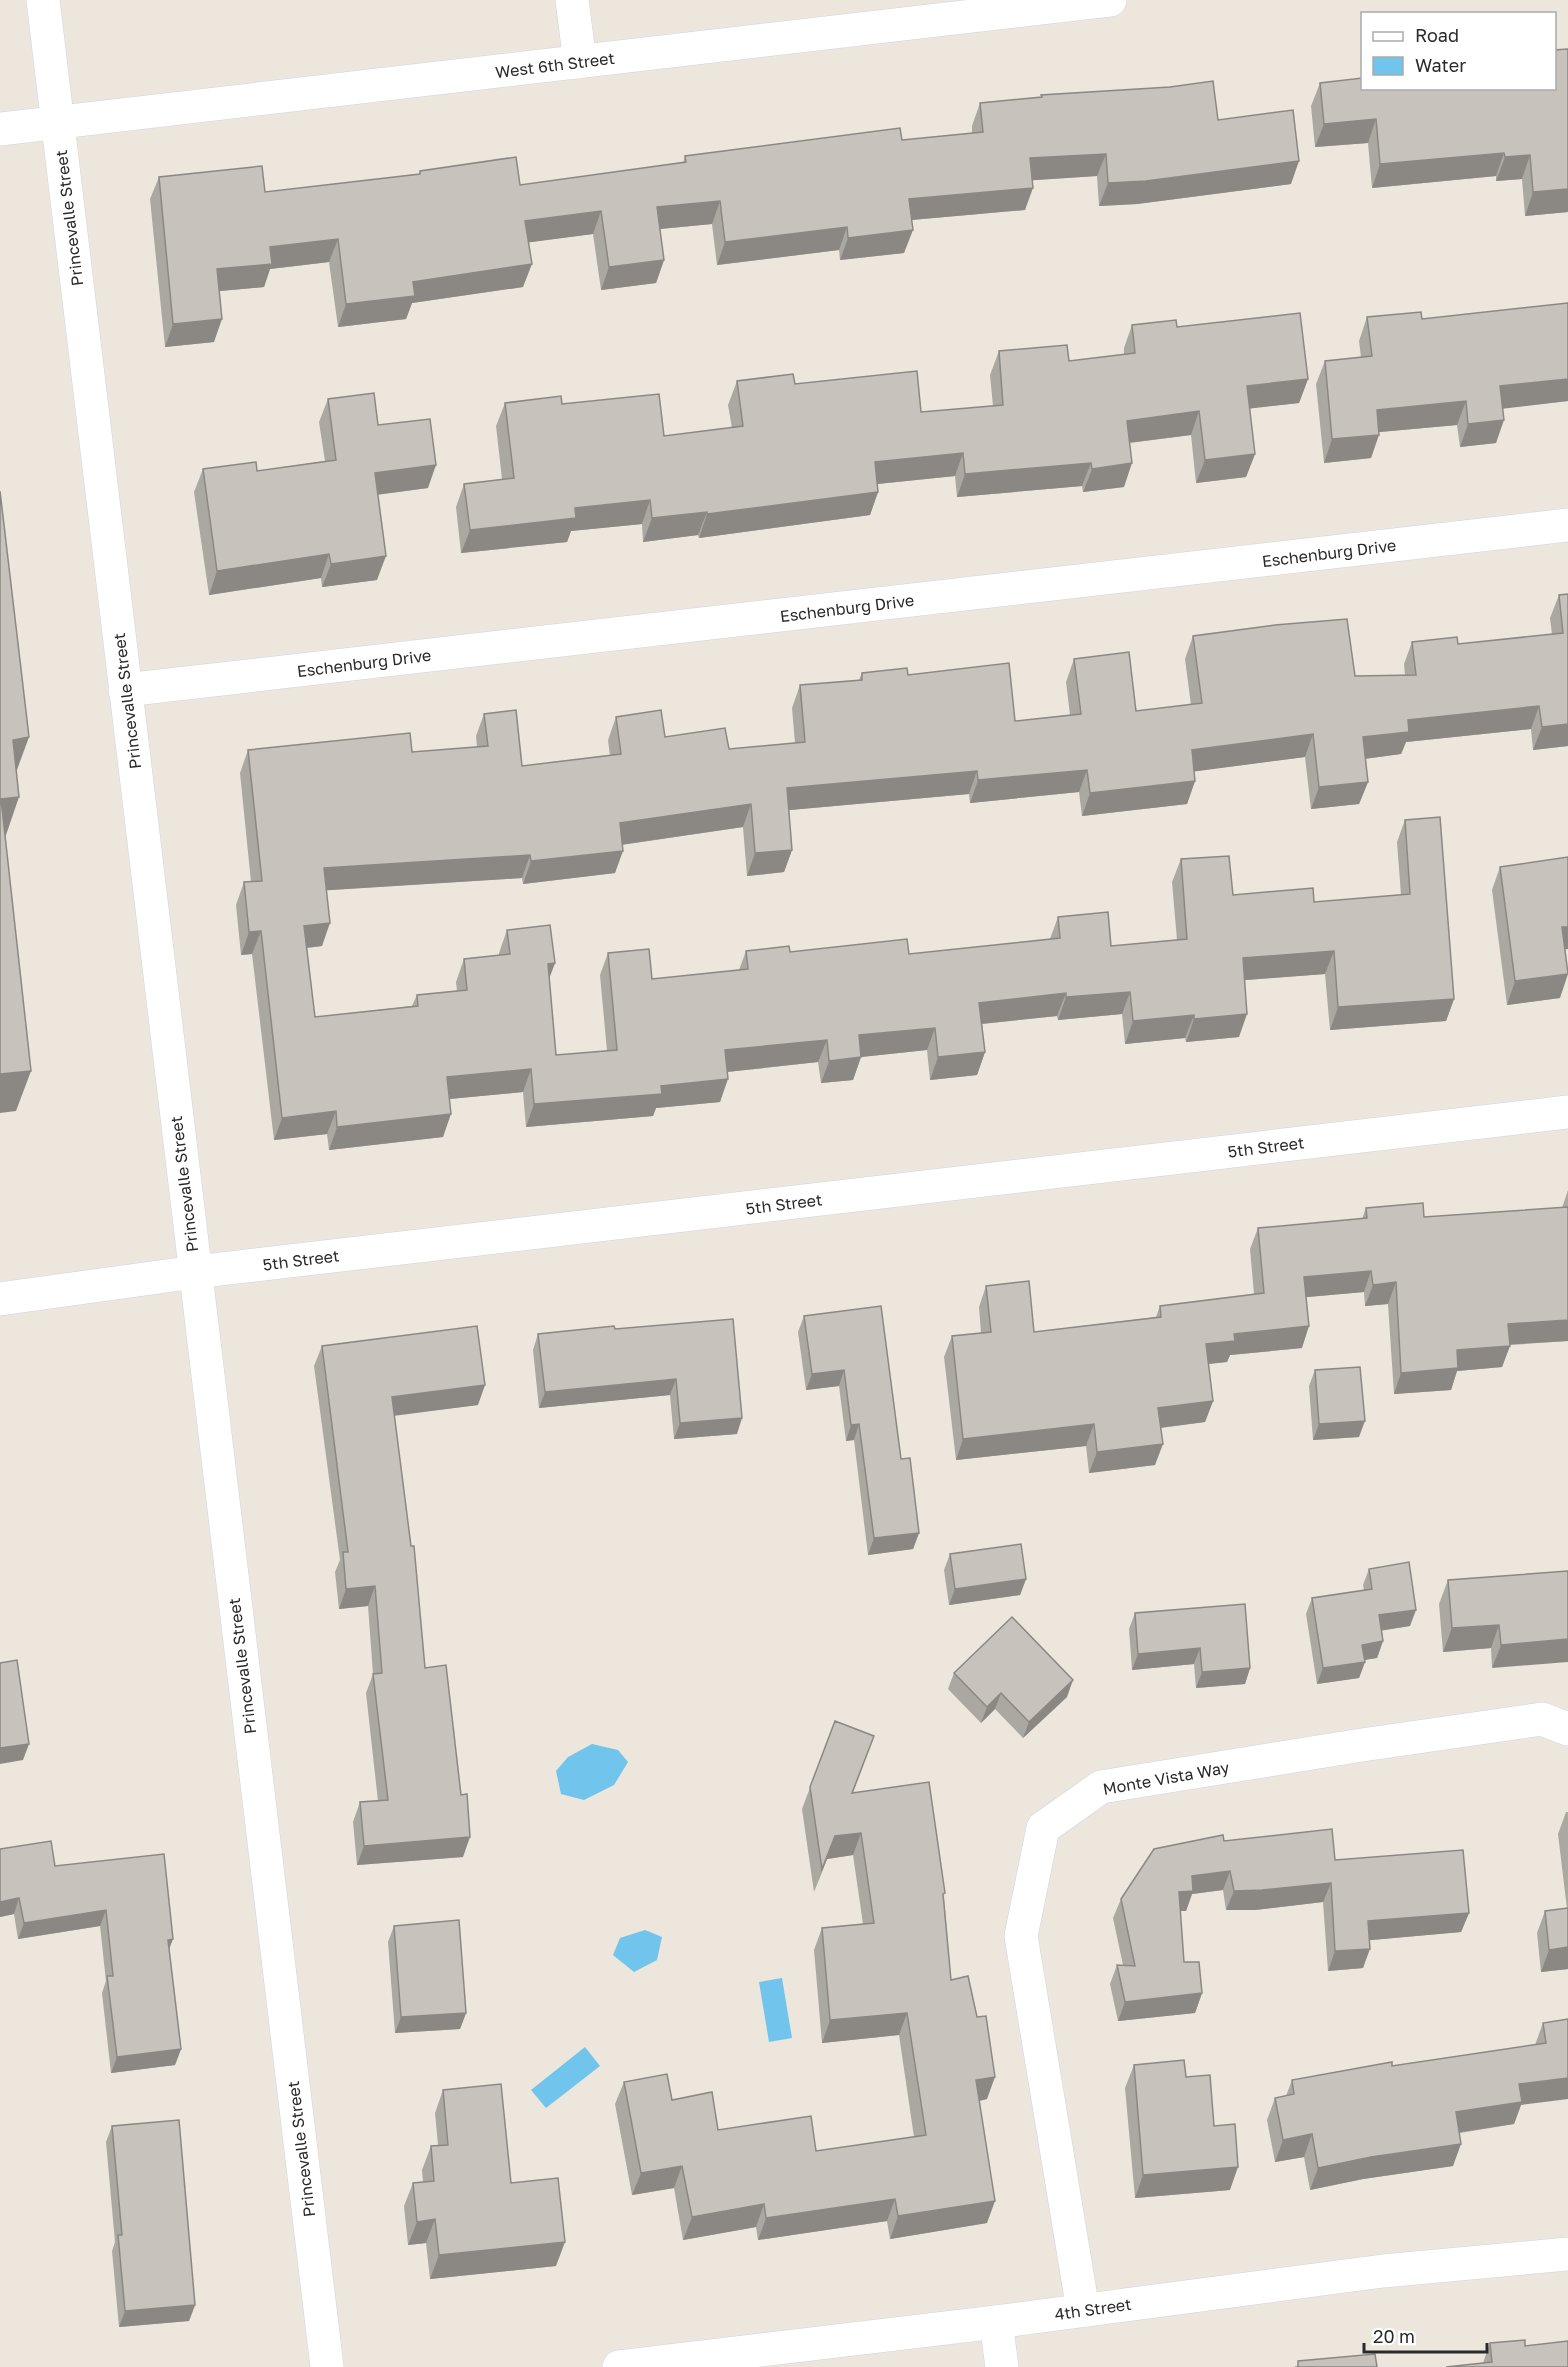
<svg xmlns="http://www.w3.org/2000/svg" width="1568" height="2367" viewBox="0 0 1568 2367" font-family="'Golos Text',sans-serif">
  <style>
    .water { fill: #71c4eb }
    .lines { fill: none; stroke-linecap: round; stroke-linejoin: round }
    .minor-casing { stroke: #d1d4e2; stroke-width: 34 }
    .minor { stroke: #fff; stroke-width: 33 }
    .wall { fill: #aba8a2 }
    .shaded-wall { fill: #8b8884 }
    .building { fill: #c7c3bc; stroke: #8b8884; stroke-width: 1.5 }
    .labels { text-anchor: middle; stroke-width: 6; stroke-linejoin: round; paint-order: stroke }
    .street-label { font-size: 16px; fill: #2a2a2a; stroke: #fff }
  </style>
  <rect width="100%" height="100%" fill="#ece6dc"/>
  <g class="water">
    <path d="M592 1744 618 1750 628 1762 614 1785 584 1800 561 1794 556 1771 568 1757Z"/>
    <path d="M645 1930 662 1937 657 1960 634 1972 613 1955 620 1938Z"/>
    <path d="M782 1978 792 2038 769 2042 759 1982Z"/>
    <path d="M585 2047 600 2066 546 2108 531 2090Z"/>
  </g>
  <g class="lines">
    <defs>
      <g id="minor">
        <path d="M43 0 327 2367"/>
        <path d="M572 0 580 62"/>
        <path d="M0 129 1110 0"/>
        <path d="M125 690 1568 525"/>
        <path d="M0 1299 195 1272 1568 1112"/>
        <path d="M1083 2310 1021 1936 1043 1828 1101 1787 1362 1745 1542 1719 1568 1729"/>
        <path d="M996 2322 1002 2367"/>
        <path d="M619 2367 996 2322 1383 2271 1568 2254"/>
      </g>
    </defs>
    <use href="#minor" class="minor-casing"/>
    <use href="#minor" class="minor"/>
  </g>
  <g class="wall">
    <path d="M1320 83 1554 88 1568 212 1525 216 1522 179 1496 181V176L1372 188 1368 143 1315 147 1311 106Z"/>
    <path d="M1041 95 1218 120 1291 184 1137 204 1099 206 1097 176 1032 180 1025 210 911 220 904 253 840 260 839 250 717 265 712 224 660 229 664 260 656 283 601 290 593 234 528 242 523 287 412 303 406 319 338 327 329 262 270 269 264 287 219 291 214 342 165 347 150 199 159 177 265 192 419 174 420 171 520 185 683 163 685 156 902 140 972 133V126L980 103 1041 97Z"/>
    <path d="M1367 317 1422 319 1568 401 1503 408 1496 443 1460 447 1457 425 1379 432 1371 458 1324 463 1316 384 1325 361 1361 357 1359 341Z"/>
    <path d="M1132 325 1177 327 1308 379 1299 403 1249 408 1255 454 1246 477 1196 483 1191 435 1130 443 1124 487 1083 492 1082 486 957 497 955 476 878 484V492L870 515 699 538 698 535 643 542 642 524 571 531 567 542 461 553 456 507 464 484 502 479 496 426 505 403 562 404 664 436 732 428 728 405 737 381 795 384 921 412 993 406 990 375 999 351 1069 361 1124 355V348Z"/>
    <path d="M328 399 378 425 428 488 377 495V580L322 587 321 578 209 595 194 492 203 469 257 471 325 461 319 422Z"/>
    <path d="M1568 594V746L1533 750 1531 729 1406 742 1401 754 1365 759 1368 782 1359 804 1311 809 1305 757 1194 771 1195 781 1187 804 1082 816 1079 792 970 803 969 794 789 810 792 850 784 872 747 876 743 827 622 845 615 873 523 884 522 878 327 890 322 946 307 948 315 1017 412 1006 417 995 457 991 456 982 464 959 499 955V953L507 930 555 963 549 979 556 1055 607 1051 600 975 608 953 652 979 739 970 746 951 909 954 1050 939 1058 917 1111 946 1177 940 1172 882 1181 859 1233 895 1314 902 1401 895 1397 842 1405 820 1454 999 1446 1021 1330 1030 1325 974 1244 980 1239 1037 1186 1042 1185 1038 1125 1044 1122 1014 1058 1020 1057 1016 982 1024 985 1052 977 1075 930 1080 927 1050 861 1057 853 1080 821 1083 818 1062 727 1072 720 1102 656 1108 653 1116 526 1127 523 1092 449 1099 443 1137 329 1150 327 1134 274 1140 252 954 241 955 236 905 244 882H251L240 773 248 750 412 752 477 747 476 736 484 714 522 766 610 756 608 740 616 717 665 737 729 749 795 743 792 708 800 685 859 680 862 673 908 675 1015 721 1070 715 1066 682 1074 659 1136 711 1191 705 1185 659 1193 636 1355 676 1405 675 1404 664 1412 642 1458 644 1552 634 1550 618 1559 595Z"/>
    <path d="M1500 867 1565 949 1560 998 1507 1005 1492 890Z"/>
    <path d="M1568 1190V1341L1510 1345 1502 1367 1457 1371 1451 1390 1394 1394 1388 1304 1365 1306 1364 1292 1306 1297 1302 1348 1230 1355 1227 1362 1208 1364 1213 1401 1205 1422 1161 1428 1155 1465 1089 1473 1086 1446 956 1460 944 1357 952 1336 981 1333 979 1307 986 1286 1034 1332 1156 1317 1160 1306 1254 1294 1250 1249 1258 1228 1362 1219 1366 1208 1424 1217 1562 1208Z"/>
    <path d="M881 1306 901 1459 919 1533 913 1549 868 1555 854 1440 846 1441 839 1386 806 1390 798 1332 804 1316Z"/>
    <path d="M733 1319 737 1434 674 1439 670 1395 539 1408 533 1350 538 1334 615 1329Z"/>
    <path d="M322 1346 478 1405 394 1415 425 1668 463 1857 357 1865 353 1822 360 1802 378 1801 366 1693 373 1674 368 1606 339 1609 335 1572 340 1560 314 1366Z"/>
    <path d="M1315 1370 1359 1437 1313 1440 1309 1386Z"/>
    <path d="M950 1554 1026 1579 1020 1595 949 1605 944 1570Z"/>
    <path d="M1369 1569 1410 1626 1382 1630 1383 1641 1377 1658 1364 1660 1365 1662 1359 1678 1317 1684 1306 1614 1312 1598 1364 1590 1363 1585Z"/>
    <path d="M1568 1571 1492 1668 1491 1648 1443 1652 1439 1604 1448 1580Z"/>
    <path d="M1135 1613 1250 1668 1245 1684 1196 1688 1194 1664 1132 1670 1129 1629Z"/>
    <path d="M954 1673 1067 1697 1023 1738 995 1709 981 1723 948 1689Z"/>
    <path d="M835 1721 874 1736 853 1793 944 1898 951 1980 987 2099 980 2101 987 2223 890 2239 887 2221 758 2240 756 2227 683 2240 674 2188 632 2195 615 2104 624 2082 672 2100 718 2130 816 2151 914 2137 899 2035 822 2043 814 1950 822 1928 863 1924 853 1855 827 1859 814 1892 802 1809Z"/>
    <path d="M1566 1812H1568V1969L1541 1972 1537 1933 1545 1911 1567 1909 1558 1834Z"/>
    <path d="M1224 1841 1335 1860 1469 1913 1461 1932 1370 1940 1363 1968 1328 1971 1323 1902 1255 1910H1226L1223 1890 1192 1894 1186 1911H1180L1184 1962 1202 1993 1195 2013 1118 2021 1110 1984 1117 1965H1123L1113 1918 1121 1899Z"/>
    <path d="M55 1866 169 1949 181 2049 175 2065 111 2073 102 1993 106 1981 100 1926 18 1939 14 1914 0 1917Z"/>
    <path d="M394 1926 466 2013 460 2029 395 2033 388 1942Z"/>
    <path d="M1568 2019 1521 2105 1514 2124 1460 2133 1453 2166 1363 2179 1310 2190 1304 2157 1275 2162 1267 2120 1275 2098 1286 2096 1292 2080 1535 2045 1543 2023Z"/>
    <path d="M1134 2065 1186 2077 1230 2190 1135 2198 1125 2088Z"/>
    <path d="M443 2090 511 2183 556 2266 430 2279 426 2243 408 2245 404 2206 413 2183 423 2182 422 2170 431 2146 438 2145 435 2113Z"/>
    <path d="M112 2126 195 2305 189 2321 119 2327 112 2251 115 2242 106 2142Z"/>
    <path d="M1490 2343 1525 2346 1568 2367 1483 2363Z"/>
  </g>
  <g class="shaded-wall">
    <path d="M1376 119 1368 143 1315 147 1324 124Z"/>
    <path d="M1504 153 1496 176 1372 188 1380 164Z"/>
    <path d="M1106 154 1097 176 1022 181 1030 158Z"/>
    <path d="M1530 155 1522 179 1496 181 1505 157Z"/>
    <path d="M1299 161 1291 184 1137 204 1099 206 1108 183Z"/>
    <path d="M1033 188 1025 210 900 221 909 199Z"/>
    <path d="M1568 189V212L1525 216 1533 192Z"/>
    <path d="M720 201 712 224 649 230 657 207Z"/>
    <path d="M601 211 593 234 517 244 525 221Z"/>
    <path d="M847 227 839 250 717 265 725 242Z"/>
    <path d="M913 230 904 253 840 260 848 238Z"/>
    <path d="M338 239 329 262 270 269 264 287 209 292 217 269 270 247Z"/>
    <path d="M664 260 656 283 601 290 609 267Z"/>
    <path d="M532 264 523 287 412 303 406 319 338 327 346 304 413 282Z"/>
    <path d="M222 319 214 342 165 347 173 324Z"/>
    <path d="M1308 379 1299 403 1238 410 1247 386Z"/>
    <path d="M1568 379V401L1492 410 1500 386Z"/>
    <path d="M1466 401 1457 425 1369 433 1377 410Z"/>
    <path d="M1199 411 1191 435 1118 444 1127 421Z"/>
    <path d="M1504 420 1496 443 1460 447 1468 424Z"/>
    <path d="M1379 435 1371 458 1324 463 1332 439Z"/>
    <path d="M963 453 955 476 867 485 875 462Z"/>
    <path d="M1255 454 1246 477 1196 483 1205 460Z"/>
    <path d="M1091 463 1082 486 957 497 965 474Z"/>
    <path d="M1132 463 1124 487 1083 492 1092 469Z"/>
    <path d="M436 465 428 488 366 496 375 473Z"/>
    <path d="M878 492 870 515 699 538 707 514Z"/>
    <path d="M650 500 642 524 571 531 567 542 461 553 470 530 575 508Z"/>
    <path d="M707 512 698 535 643 542 652 518Z"/>
    <path d="M329 554 321 578 209 595 217 571Z"/>
    <path d="M386 556 377 580 322 587 331 564Z"/>
    <path d="M1539 706 1531 729 1406 742 1401 754 1355 760 1363 737 1408 720Z"/>
    <path d="M1568 724V746L1533 750 1542 727Z"/>
    <path d="M1313 734 1305 757 1183 773 1192 750Z"/>
    <path d="M29 737 14 778 13 740Z"/>
    <path d="M1087 770 1079 792 970 803 978 780Z"/>
    <path d="M977 771 969 794 779 811 787 788Z"/>
    <path d="M1195 781 1187 804 1082 816 1090 793Z"/>
    <path d="M1368 782 1359 804 1311 809 1319 787Z"/>
    <path d="M19 797 5 838 1 799Z"/>
    <path d="M751 804 743 827 612 846 620 823Z"/>
    <path d="M792 850 784 872 747 876 755 853Z"/>
    <path d="M623 851 615 873 523 884 531 861Z"/>
    <path d="M530 855 522 878 316 891 324 868Z"/>
    <path d="M330 923 322 946 296 949 304 926Z"/>
    <path d="M1562 927H1568V949L1553 951Z"/>
    <path d="M261 931 252 954 241 955 249 932Z"/>
    <path d="M1334 951 1325 974 1234 981 1243 958Z"/>
    <path d="M555 963 546 986 548 964Z"/>
    <path d="M1568 974 1560 998 1507 1005 1515 981Z"/>
    <path d="M1130 992 1122 1014 1058 1020 1066 997Z"/>
    <path d="M1066 993 1057 1016 971 1025 979 1003Z"/>
    <path d="M1454 999 1446 1021 1330 1030 1338 1007Z"/>
    <path d="M1247 1014 1239 1037 1186 1042 1194 1019Z"/>
    <path d="M1194 1015 1185 1038 1125 1044 1133 1021Z"/>
    <path d="M935 1028 927 1050 861 1057 853 1080 821 1083 829 1061 859 1035Z"/>
    <path d="M827 1040 818 1062 717 1073 725 1050Z"/>
    <path d="M985 1052 977 1075 930 1080 938 1057Z"/>
    <path d="M531 1069 523 1092 439 1100 447 1077Z"/>
    <path d="M31 1071 16 1111 0 1113V1074Z"/>
    <path d="M728 1079 720 1102 656 1108 653 1116 526 1127 534 1104 661 1086Z"/>
    <path d="M336 1111 327 1134 274 1140 282 1118Z"/>
    <path d="M451 1114 443 1137 329 1150 337 1127Z"/>
    <path d="M1371 1271 1364 1292 1297 1298 1304 1277Z"/>
    <path d="M1396 1282 1388 1304 1365 1306 1373 1285Z"/>
    <path d="M1568 1320V1341L1500 1345 1508 1324Z"/>
    <path d="M1309 1326 1302 1348 1230 1355 1227 1362 1198 1365 1206 1344 1234 1334Z"/>
    <path d="M1510 1346 1502 1367 1457 1371 1451 1390 1394 1394 1401 1373 1457 1350Z"/>
    <path d="M844 1370 839 1386 806 1390 812 1374Z"/>
    <path d="M676 1379 670 1395 539 1408 545 1392Z"/>
    <path d="M485 1385 478 1405 385 1417 392 1397Z"/>
    <path d="M1213 1401 1205 1422 1150 1429 1158 1408Z"/>
    <path d="M742 1418 737 1434 674 1439 680 1423Z"/>
    <path d="M1365 1421 1359 1437 1313 1440 1319 1424Z"/>
    <path d="M859 1424 854 1440 846 1441 851 1425Z"/>
    <path d="M1094 1424 1086 1446 956 1460 963 1439Z"/>
    <path d="M1163 1444 1155 1465 1089 1473 1097 1452Z"/>
    <path d="M919 1533 913 1549 868 1555 874 1538Z"/>
    <path d="M1026 1579 1020 1595 949 1605 955 1589Z"/>
    <path d="M375 1586 368 1606 339 1609 346 1589Z"/>
    <path d="M1416 1610 1410 1626 1373 1632 1379 1615Z"/>
    <path d="M1499 1625 1491 1648 1443 1652 1452 1628Z"/>
    <path d="M1568 1639V1662L1492 1668 1501 1645Z"/>
    <path d="M1383 1641 1377 1658 1357 1661 1362 1645Z"/>
    <path d="M1200 1648 1194 1664 1132 1670 1138 1654Z"/>
    <path d="M1365 1662 1359 1678 1317 1684 1323 1668Z"/>
    <path d="M1250 1668 1245 1684 1196 1688 1202 1672Z"/>
    <path d="M1073 1680 1067 1697 1023 1738 1029 1722Z"/>
    <path d="M1001 1693 995 1709 981 1723 987 1707Z"/>
    <path d="M29 1744 23 1760 0 1764V1748Z"/>
    <path d="M861 1833 853 1855 827 1859 814 1892 835 1836Z"/>
    <path d="M470 1837 463 1857 357 1865 364 1846Z"/>
    <path d="M1230 1871 1223 1890 1192 1894 1186 1911H1172L1179 1892 1192 1876Z"/>
    <path d="M1331 1883 1323 1902 1255 1910H1226L1234 1891Z"/>
    <path d="M19 1898 14 1914 0 1917V1902Z"/>
    <path d="M106 1910 100 1926 18 1939 24 1923Z"/>
    <path d="M1469 1913 1461 1932 1361 1941 1368 1921Z"/>
    <path d="M173 1939 167 1955 168 1940Z"/>
    <path d="M1568 1947V1969L1541 1972 1549 1950Z"/>
    <path d="M1370 1949 1363 1968 1328 1971 1335 1951Z"/>
    <path d="M1202 1993 1195 2013 1118 2021 1125 2002Z"/>
    <path d="M466 2013 460 2029 395 2033 401 2017Z"/>
    <path d="M907 2013 899 2035 822 2043 830 2020Z"/>
    <path d="M181 2049 175 2065 111 2073 117 2057Z"/>
    <path d="M995 2077 987 2099 968 2103 976 2080Z"/>
    <path d="M1568 2078V2099L1521 2105 1514 2124 1448 2134 1456 2112 1519 2084Z"/>
    <path d="M1312 2134 1304 2157 1275 2162 1283 2140Z"/>
    <path d="M1461 2144 1453 2166 1363 2179 1310 2190 1318 2168 1371 2157Z"/>
    <path d="M682 2166 674 2188 632 2195 641 2173Z"/>
    <path d="M1238 2167 1230 2190 1135 2198 1143 2175Z"/>
    <path d="M895 2199 887 2221 758 2240 766 2218Z"/>
    <path d="M995 2201 987 2223 890 2239 898 2216Z"/>
    <path d="M764 2204 756 2227 683 2240 692 2217Z"/>
    <path d="M435 2219 426 2243 408 2245 417 2222Z"/>
    <path d="M565 2242 556 2266 430 2279 439 2255Z"/>
    <path d="M195 2305 189 2321 119 2327 125 2311Z"/>
  </g>
  <g class="building">
    <path d="M1568 49V189L1533 192 1530 155 1505 157 1504 153 1380 164 1376 119 1324 124 1320 83 1362 78V88H1554V50Z"/>
    <path d="M1213 81 1218 120 1293 110 1299 161 1146 181 1108 183 1106 154 1030 158 1033 188 909 199 913 230 848 238 847 227 725 242 720 201 657 207 664 260 609 267 601 211 525 221 532 264 413 282 415 296 346 304 338 239 270 247 272 264 217 269 222 319 173 324 159 177 262 166 265 192 420 174V171L516 157 520 185 686 162 685 156 900 128 902 140 983 132 980 103 1042 97 1041 95 1170 87Z"/>
    <path d="M1568 303V379L1500 386 1504 420 1468 424 1466 401 1377 410 1379 435 1332 439 1325 361 1372 356 1367 317 1421 312 1422 319Z"/>
    <path d="M1300 313 1308 379 1247 386 1255 454 1205 460 1199 411 1127 421 1132 463 1092 469 1091 463 965 474 963 453 875 462 878 492 707 514V512L652 518 650 500 575 508 576 518 470 530 464 484 514 478 505 403 561 396 562 404 659 394 664 436 743 426 737 381 793 374 795 384 917 371 921 412 1003 405 999 351 1067 345 1069 361 1135 353 1132 325 1176 320 1177 327Z"/>
    <path d="M374 393 378 425 430 419 436 465 375 473 386 556 331 564 329 554 217 571 203 469 256 462 257 471 336 460 328 399Z"/>
    <path d="M0 491 29 737 13 740 19 797 1 799 31 1071 0 1074Z"/>
    <path d="M1568 594V724L1542 727 1539 706 1408 720 1409 732 1363 737 1368 782 1319 787 1313 734 1192 750 1195 781 1090 793 1087 770 978 780 977 771 787 788 792 850 755 853 751 804 620 823 623 851 531 861 530 855 324 868 330 923 304 926 315 1017 418 1006 417 995 467 990 464 959 510 954 507 930 550 925 555 963 548 964 556 1055 617 1050 608 953 649 949 652 979 748 969 746 951 789 946 790 952 907 939 909 954 1060 938 1058 917 1108 912 1111 946 1187 939 1181 859 1229 856 1233 895 1313 888 1314 902 1410 894 1405 820 1440 817 1454 999 1338 1007 1334 951 1243 958 1247 1014 1194 1019V1015L1133 1021 1130 992 1066 997V993L979 1003 985 1052 938 1057 935 1028 859 1035 861 1057 829 1061 827 1040 725 1050 728 1079 661 1086 662 1094 534 1104 531 1069 447 1077 451 1114 337 1127 336 1111 282 1118 261 931 249 932 244 882 262 881 248 750 410 733 412 752 488 746 484 714 516 710 522 766 621 754 616 717 661 710 665 737 725 728 729 749 805 742 800 685 862 680V673L907 668 908 675 1009 663 1015 721 1081 714 1074 659 1129 652 1136 711 1202 703 1193 636 1275 625 1347 619 1355 676 1416 675 1412 642 1457 637 1458 644 1563 633 1559 595Z"/>
    <path d="M1568 857V927H1562L1568 974 1515 981 1500 867Z"/>
    <path d="M1423 1203 1424 1217 1568 1207V1320L1508 1324 1510 1346 1457 1350 1458 1368 1401 1373 1396 1282 1373 1285 1371 1271 1304 1277 1309 1326 1234 1334 1235 1341 1206 1344 1213 1401 1158 1408 1163 1444 1097 1452 1094 1424 963 1439 952 1336 991 1332 986 1286 1029 1281 1034 1332 1161 1317 1160 1306 1264 1293 1258 1228 1367 1218 1366 1208Z"/>
    <path d="M881 1306 901 1459 910 1458 919 1533 874 1538 859 1424 851 1425 844 1370 812 1374 804 1316Z"/>
    <path d="M733 1319 742 1418 680 1423 676 1379 545 1392 538 1334 614 1326 615 1329Z"/>
    <path d="M477 1326 485 1385 392 1397 411 1546H414L425 1668 446 1665 461 1795 467 1794 470 1837 364 1846 360 1802 388 1800 373 1674 382 1673 375 1586 346 1589 343 1552H348L322 1346Z"/>
    <path d="M1360 1367 1365 1421 1319 1424 1315 1370Z"/>
    <path d="M1021 1544 1026 1579 955 1589 950 1554Z"/>
    <path d="M1409 1562 1416 1610 1379 1615 1383 1641 1362 1645 1365 1662 1323 1668 1312 1598 1372 1589 1369 1569Z"/>
    <path d="M1568 1571V1639L1501 1645 1499 1625 1452 1628 1448 1580Z"/>
    <path d="M1245 1604 1250 1668 1202 1672 1200 1648 1138 1654 1135 1613Z"/>
    <path d="M1012 1617 1073 1680 1029 1722 1001 1693 987 1707 954 1673Z"/>
    <path d="M17 1660 29 1744 0 1748V1663Z"/>
    <path d="M835 1721 874 1736 852 1793 929 1782 945 1893 943 1894 951 1980 968 1976 977 2017 986 2016 995 2077 976 2080 995 2201 898 2216 895 2199 766 2218 764 2204 692 2217 682 2166 641 2173 624 2082 667 2074 672 2100 712 2092 718 2130 811 2116 816 2151 926 2135 907 2013 830 2020 822 1928 874 1923 861 1833 835 1836 822 1869 810 1787Z"/>
    <path d="M1332 1829 1335 1860 1463 1850 1469 1913 1368 1921 1370 1949 1335 1951 1331 1883 1262 1890 1234 1891 1230 1871 1192 1876 1193 1891 1179 1892 1184 1962H1199L1202 1993 1125 2002 1117 1965 1135 1966 1121 1899 1154 1849 1223 1835 1224 1841Z"/>
    <path d="M51 1841 55 1866 164 1854 173 1939 168 1940 181 2049 117 2057 107 1976H113L106 1910 24 1923 19 1898 0 1902V1849Z"/>
    <path d="M1568 1908V1947L1549 1950 1545 1911Z"/>
    <path d="M459 1920 466 2013 401 2017 394 1926Z"/>
    <path d="M1568 2019V2078L1519 2084 1522 2102 1456 2112 1461 2144 1371 2157 1318 2168 1312 2134 1283 2140 1275 2098 1294 2094 1292 2080 1392 2062V2066L1546 2043 1543 2023Z"/>
    <path d="M1184 2060 1186 2077 1210 2075 1214 2126 1235 2124 1238 2167 1143 2175 1134 2065Z"/>
    <path d="M501 2084 511 2183 558 2178 565 2242 439 2255 435 2219 417 2222 413 2183 434 2181 431 2146 448 2145 443 2090Z"/>
    <path d="M179 2120 195 2305 125 2311 118 2235H122L112 2126Z"/>
    <path d="M1525 2340V2346L1568 2341V2367H1446L1492 2362 1490 2343Z"/>
    <path d="M1375 2354 1377 2367H1295H1298V2361Z"/>
  </g>
  <g class="labels">
    <g class="street-label">
      <text transform="translate(555 65) rotate(-7)" y="6">West 6th Street</text>
      <text transform="translate(69 218) rotate(-97)" y="6">Princevalle Street</text>
      <text transform="translate(1329 553) rotate(-7)" y="6">Eschenburg Drive</text>
      <text transform="translate(847 608) rotate(-7)" y="6">Eschenburg Drive</text>
      <text transform="translate(364 663) rotate(-7)" y="6">Eschenburg Drive</text>
      <text transform="translate(127 701) rotate(-97)" y="6">Princevalle Street</text>
      <text transform="translate(1266 1147) rotate(-7)" y="6">5th Street</text>
      <text transform="translate(184 1184) rotate(-97)" y="6">Princevalle Street</text>
      <text transform="translate(784 1204) rotate(-7)" y="6">5th Street</text>
      <text transform="translate(301 1260) rotate(-7)" y="6">5th Street</text>
      <text transform="translate(242 1666) rotate(-97)" y="6">Princevalle Street</text>
      <text transform="translate(1166 1778) rotate(-10)" y="6">Monte Vista Way</text>
      <text transform="translate(301 2149) rotate(-97)" y="6">Princevalle Street</text>
      <text transform="translate(1093 2309) rotate(-8)" y="6">4th Street</text>
    </g>
  </g>
  <rect x="1361" y="12" width="195" height="78" fill="#ffffff" stroke="#aaaaaa" stroke-width="1.5"/>
  <rect x="1373" y="32" width="30" height="9" fill="#ffffff" stroke="#aaaaaa" stroke-width="1.5"/>
  <text x="1415" y="42" font-size="18" fill="#2a2a2a">Road</text>
  <rect x="1373" y="57" width="30" height="18" fill="#71c4eb" stroke="#aaaaaa" stroke-width="1.5"/>
  <text x="1415" y="72" font-size="18" fill="#2a2a2a">Water</text>
  <path d="M1364 2343v9h123v-9" fill="none" stroke="#2a2a2a" stroke-width="3"/>
  <text x="1373" y="2343" font-size="18" fill="#2a2a2a" stroke="#ffffff" stroke-width="4.5" paint-order="stroke">20 m</text>
</svg>
